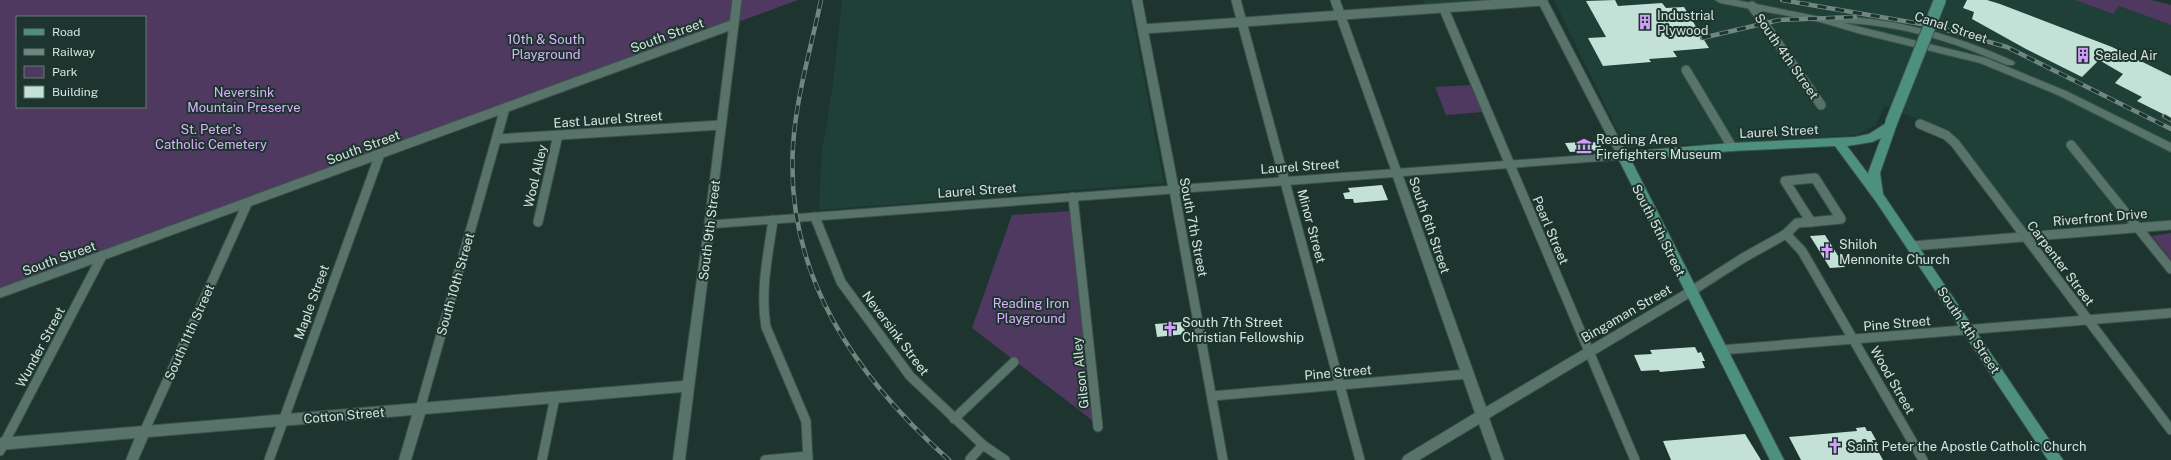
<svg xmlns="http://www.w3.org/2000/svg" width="2171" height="460" viewBox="0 0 2171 460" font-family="'Public Sans',sans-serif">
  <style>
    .built { fill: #1f4037 }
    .green { fill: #503960; fill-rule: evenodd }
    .building { fill: #c3e1d7 }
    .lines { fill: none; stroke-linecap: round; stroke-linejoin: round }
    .minor-casing { stroke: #3a514a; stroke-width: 11 }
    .tertiary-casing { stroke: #3a514a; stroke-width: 2 }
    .primary-casing { stroke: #3a514a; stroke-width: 2 }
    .minor { stroke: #58736a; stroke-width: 9 }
    .tertiary { fill: #58736a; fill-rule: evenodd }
    .primary { fill: #4d907d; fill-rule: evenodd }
    .rail-casing { stroke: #728680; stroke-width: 4.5 }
    .rail { stroke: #1d352e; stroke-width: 3; stroke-dasharray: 9; stroke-linecap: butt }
    .primary-bridge-casing { stroke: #3a514a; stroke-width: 14; stroke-linecap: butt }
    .primary-bridge { stroke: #4d907d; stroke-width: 12 }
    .labels { text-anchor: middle; stroke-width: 4; stroke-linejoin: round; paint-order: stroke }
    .poi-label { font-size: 13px; fill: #d5e4df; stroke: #1d352e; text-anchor: start }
    .street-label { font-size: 13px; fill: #d5e4df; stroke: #1d352e }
    .park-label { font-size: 13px; fill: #ddb1fe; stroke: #1d352e }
  </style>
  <rect width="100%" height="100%" fill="#1d352e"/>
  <g class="built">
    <path d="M842 0H1129L1164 183 819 210 822 151 833 85Z"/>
    <path d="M1423 0H1491L1425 5Z"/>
    <path d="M1554 0H2075L2113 14 2119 6 2171 25V219L2027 230 1952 135 1885 105 1876 125 1857 135 1626 148Z"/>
  </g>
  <g class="green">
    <path d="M0 0H798L0 293ZM17 17H145V107H17Z"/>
    <path d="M2075 0H2151L2171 5V25L2119 6 2113 14Z"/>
    <path d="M1470 85 1483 112 1446 115 1435 87Z"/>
    <path d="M1071 211 1093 419 1092 420 972 328 1012 215Z"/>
    <path d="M2171 233V260L2152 236Z"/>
  </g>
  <g class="building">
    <path d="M1615 0 1618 6 1662 3 1666 8 1684 7 1709 48 1673 51 1677 57 1649 59 1651 62 1603 66 1588 38 1606 37 1586 1Z"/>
    <path d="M1967 0H1987L2000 4 2112 47 2171 76V118L2137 101 2142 97 2115 83 2123 74 2099 60 2082 77 2026 49 1972 19 1974 12 1963 8Z"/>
    <path d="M1584 142 1585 143 1599 142 1602 150 1570 152 1565 143Z"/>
    <path d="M1382 185 1388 200 1354 203 1353 199H1345L1343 193 1350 192 1348 188Z"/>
    <path d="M1825 235 1845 267 1830 268 1810 236Z"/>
    <path d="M1182 322 1186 334 1157 337 1155 324Z"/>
    <path d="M1695 347 1698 353 1701 352 1705 361H1702L1705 368 1660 372 1659 370 1641 371 1634 355 1652 354 1650 350Z"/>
    <path d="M1865 427 1867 431H1871L1876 440H1872L1883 460H1801L1789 437 1857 431 1856 428Z"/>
    <path d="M1745 434 1761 460H1671L1663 441Z"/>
  </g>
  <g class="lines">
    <defs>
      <g id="minor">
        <path d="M1236 0 1360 460"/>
        <path d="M1335 0 1397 173"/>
        <path d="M1752 6 1821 105"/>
        <path d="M1444 9 1635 460"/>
        <path d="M1143 29 1543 1"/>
        <path d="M1686 70 1732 147"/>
        <path d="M1920 124 1946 135 1955 143 2171 430"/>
        <path d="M497 139 721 125"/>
        <path d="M2071 145 2171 269"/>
        <path d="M1815 178 1841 219 1811 222 1785 181Z"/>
        <path d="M1174 190 1223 460"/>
        <path d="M1073 197 1098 427"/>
        <path d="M815 217 841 282 910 376 983 445 1005 460"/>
        <path d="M773 220C768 255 760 291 766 327L806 421 808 460"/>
        <path d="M538 222 558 135"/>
        <path d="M709 224 737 0"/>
        <path d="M1786 234 1802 251 1923 460"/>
        <path d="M1912 246 2171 225"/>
        <path d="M1690 292 1743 258 1786 234 1797 223 1811 222"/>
        <path d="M0 293 734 24"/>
        <path d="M1721 350 2171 313"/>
        <path d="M1212 396 1468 374"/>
        <path d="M420 409 505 108"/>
        <path d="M954 419 1014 362"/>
        <path d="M144 432 247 204"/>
        <path d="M0 451 102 256"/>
        <path d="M970 459 983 445"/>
        <path d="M269 460 380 154"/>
        <path d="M542 460 555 397"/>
        <path d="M765 460 808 456"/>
      </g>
      <g id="tertiary">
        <path d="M1132 0H1142L1178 185 1616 153 1537 0H1547L1628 156 1627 159 1403 176 1486 407 1686 289H1694L1696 292 1694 295 1489 418 1504 460H1492L1479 424 1419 460H1402L1404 456 1475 413 1393 177 714 228 685 460H673L682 392 425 414 411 460H399L412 415 148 437 138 460H126L135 438 0 450V438L683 381 705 221 1168 186Z"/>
        <path d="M1715 0H1736L1831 19 1836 16C1899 19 1956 35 2013 61L2015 63 2013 65H2007C1954 42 1901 25 1844 23L1986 58 2066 91 2171 143V152L2058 95 1980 63 1861 34 1820 22 1720 3Z"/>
      </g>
      <path id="primary" d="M1891 120 1897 124 1880 173 1883 194 2063 460H2048L1877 203 1835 146 1732 151 1631 160 1784 460H1770L1617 156 1623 152 1732 143 1855 137 1869 134ZM1881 138 1868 173 1869 175 1847 146 1872 142Z"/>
    </defs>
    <use href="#minor" class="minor-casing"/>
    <use href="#tertiary" class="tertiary-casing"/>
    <use href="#primary" class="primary-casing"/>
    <use href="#minor" class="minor"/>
    <use href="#tertiary" class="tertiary"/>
    <use href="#primary" class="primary"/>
    <defs>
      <g id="rail">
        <path d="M821 0C811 48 796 97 793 146 785 276 856 377 949 460"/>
        <path d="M1782 0 1933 26 2007 47 2171 129"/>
        <path d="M1702 38 1779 20 1855 17"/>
        <path d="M2164 116 2171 120"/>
      </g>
    </defs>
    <use href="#rail" class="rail-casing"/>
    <use href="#rail" class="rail"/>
    <defs>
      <path id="primary-bridge" d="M1891 123 1940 0"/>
    </defs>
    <use href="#primary-bridge" class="primary-bridge-casing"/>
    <use href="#primary-bridge" class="primary-bridge"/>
  </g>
  <defs>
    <symbol id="building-bare" viewBox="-9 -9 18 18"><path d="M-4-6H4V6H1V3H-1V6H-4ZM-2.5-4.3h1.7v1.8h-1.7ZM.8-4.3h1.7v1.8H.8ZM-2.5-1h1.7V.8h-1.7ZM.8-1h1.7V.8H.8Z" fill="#d49cfc" stroke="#1d352e" stroke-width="2.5" paint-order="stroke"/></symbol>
    <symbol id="museum-bare" viewBox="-9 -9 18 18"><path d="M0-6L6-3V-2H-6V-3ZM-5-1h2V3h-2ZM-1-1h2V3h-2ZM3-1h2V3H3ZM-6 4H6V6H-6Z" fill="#d49cfc" stroke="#1d352e" stroke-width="2.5" paint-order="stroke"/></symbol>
    <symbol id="church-bare" viewBox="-9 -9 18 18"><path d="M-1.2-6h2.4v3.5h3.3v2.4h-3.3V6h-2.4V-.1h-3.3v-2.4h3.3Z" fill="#d49cfc" stroke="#1d352e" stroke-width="2.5" paint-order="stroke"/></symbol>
  </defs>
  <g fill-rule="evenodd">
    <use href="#building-bare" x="1634" y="11" width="22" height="22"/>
    <use href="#building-bare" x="2072" y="44" width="22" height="22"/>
    <use href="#museum-bare" x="1573" y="135" width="22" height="22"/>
    <use href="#church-bare" x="1816" y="240" width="22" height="22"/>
    <use href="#church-bare" x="1159" y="318" width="22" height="22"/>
    <use href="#church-bare" x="1824" y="435" width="22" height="22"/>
  </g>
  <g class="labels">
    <g class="poi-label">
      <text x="1657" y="20">Industrial<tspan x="1657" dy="15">Plywood</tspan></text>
      <text x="2095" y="60">Sealed Air</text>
      <text x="1596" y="144">Reading Area<tspan x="1596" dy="15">Firefighters Museum</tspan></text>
      <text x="1839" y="249">Shiloh<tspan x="1839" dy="15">Mennonite Church</tspan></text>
      <text x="1182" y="327">South 7th Street<tspan x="1182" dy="15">Christian Fellowship</tspan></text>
      <text x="1847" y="451">Saint Peter the Apostle Catholic Church</text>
    </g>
    <g class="street-label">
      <text transform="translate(1951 27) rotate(18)" y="5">Canal Street</text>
      <text transform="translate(667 35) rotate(-20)" y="5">South Street</text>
      <text transform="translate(1787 56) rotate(55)" y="5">South 4th Street</text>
      <text transform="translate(608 119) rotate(-4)" y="5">East Laurel Street</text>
      <text transform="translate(1779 131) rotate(-3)" y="5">Laurel Street</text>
      <text transform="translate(363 147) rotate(-20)" y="5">South Street</text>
      <text transform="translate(1300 166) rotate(-4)" y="5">Laurel Street</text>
      <text transform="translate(535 176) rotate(-77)" y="5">Wool Alley</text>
      <text transform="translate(977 190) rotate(-4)" y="5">Laurel Street</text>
      <text transform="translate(2100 217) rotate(-5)" y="5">Riverfront Drive</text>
      <text transform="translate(1430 225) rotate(71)" y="5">South 6th Street</text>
      <text transform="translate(1312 226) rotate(75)" y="5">Minor Street</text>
      <text transform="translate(1194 227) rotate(79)" y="5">South 7th Street</text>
      <text transform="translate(709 230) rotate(-83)" y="5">South 9th Street</text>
      <text transform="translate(1551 230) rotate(67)" y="5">Pearl Street</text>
      <text transform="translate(1659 230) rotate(63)" y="5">South 5th Street</text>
      <text transform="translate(59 258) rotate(-20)" y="5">South Street</text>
      <text transform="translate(2061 263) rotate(53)" y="5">Carpenter Street</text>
      <text transform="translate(455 284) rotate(-74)" y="5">South 10th Street</text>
      <text transform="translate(311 302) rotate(-70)" y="5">Maple Street</text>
      <text transform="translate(1626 313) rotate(-30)" y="5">Bingaman Street</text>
      <text transform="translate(1897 323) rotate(-5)" y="5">Pine Street</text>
      <text transform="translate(1969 330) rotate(56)" y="5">South 4th Street</text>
      <text transform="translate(189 332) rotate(-66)" y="5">South 11th Street</text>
      <text transform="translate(896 333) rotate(53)" y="5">Neversink Street</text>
      <text transform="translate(40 347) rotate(-62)" y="5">Wunder Street</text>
      <text transform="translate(1338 372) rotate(-5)" y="5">Pine Street</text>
      <text transform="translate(1080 373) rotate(-96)" y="5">Gilson Alley</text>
      <text transform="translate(1893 380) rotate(60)" y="5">Wood Street</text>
      <text transform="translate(344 415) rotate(-5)" y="5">Cotton Street</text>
    </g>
    <g class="park-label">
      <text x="546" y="44">10th &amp; South<tspan x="546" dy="15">Playground</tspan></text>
      <text x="244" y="97">Neversink<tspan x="244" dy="15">Mountain Preserve</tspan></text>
      <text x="211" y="134">St. Peter's<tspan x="211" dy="15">Catholic Cemetery</tspan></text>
      <text x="1031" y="308">Reading Iron<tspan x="1031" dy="15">Playground</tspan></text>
    </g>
  </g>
  <rect x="16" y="16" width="130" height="92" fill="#1d352e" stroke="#677b75"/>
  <rect x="24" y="29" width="20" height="6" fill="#4d907d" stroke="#677b75"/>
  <text x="52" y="36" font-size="12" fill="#d5e4df">Road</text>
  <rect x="24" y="49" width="20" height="6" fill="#728680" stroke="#677b75"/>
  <text x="52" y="56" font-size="12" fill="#d5e4df">Railway</text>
  <rect x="24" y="66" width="20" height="12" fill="#503960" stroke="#677b75"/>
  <text x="52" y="76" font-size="12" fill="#d5e4df">Park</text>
  <rect x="24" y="86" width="20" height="12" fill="#c3e1d7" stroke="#677b75"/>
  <text x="52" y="96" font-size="12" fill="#d5e4df">Building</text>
</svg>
